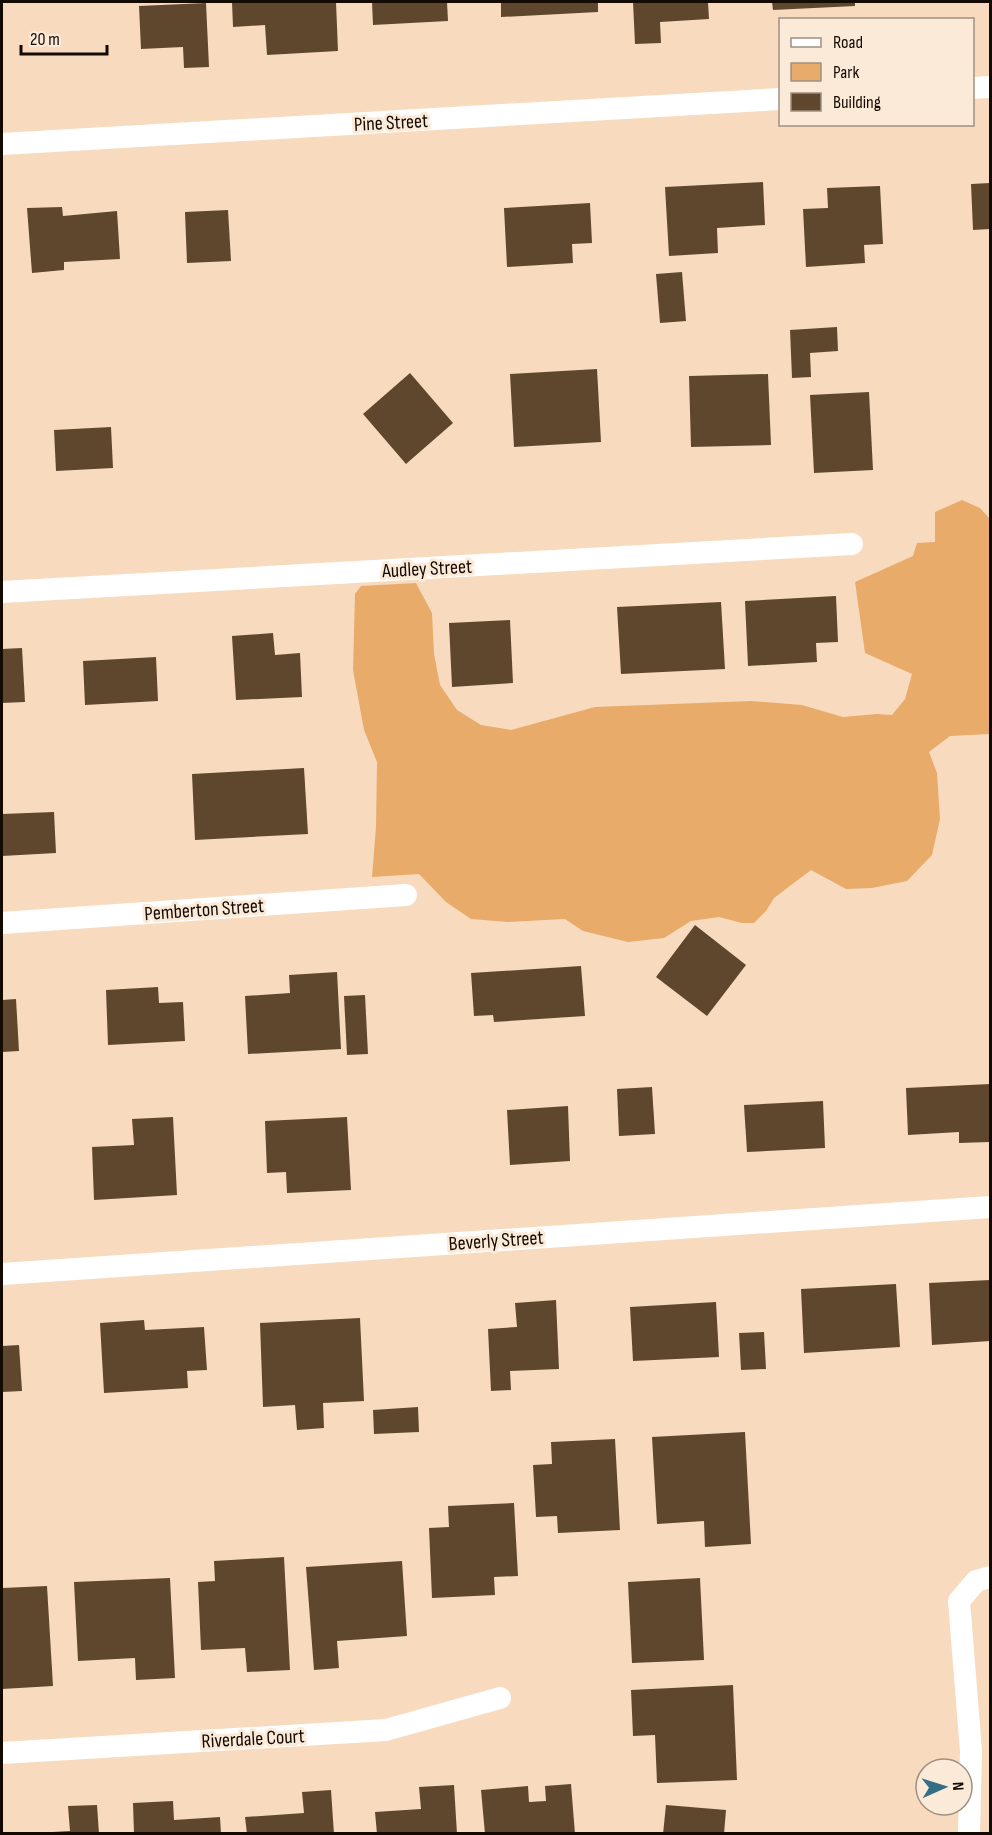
<svg xmlns="http://www.w3.org/2000/svg" width="992" height="1835" viewBox="0 0 992 1835" font-family="'Sofia Sans Condensed',sans-serif">
  <style>
    .green { fill: #e8ab6a }
    .building { fill: #5f472e }
    .lines { fill: none; stroke-linecap: round; stroke-linejoin: round }
    .minor { stroke: #fff; stroke-width: 22 }
    .labels { text-anchor: middle; stroke-width: 6; stroke-linejoin: round; paint-order: stroke }
    .street-label { font-size: 20px; fill: #130a02; stroke: #fcead9 }
  </style>
  <rect width="100%" height="100%" fill="#f8dbbe"/>
  <path class="green" d="M962 500 980 508 990 519V734L950 736 929 752 937 773 940 819 932 855 907 881 872 888 846 889 811 870 774 898 766 911 754 923H742L719 917 691 921 664 938 628 942 583 931 565 919 508 922 471 919 446 902 419 874 372 877 376 827 377 762 364 730 353 670 355 594 361 586 416 583 432 613 434 654 440 685 457 710 481 725 511 730 595 707 751 701 802 705 843 717 877 714 892 715 905 699 912 674 865 653 855 582 913 556 917 543 935 542V512Z"/>
  <g class="building">
    <path d="M232 2H336L338 51 267 55 265 25 233 27Z"/>
    <path d="M372 2H447L448 21 373 25Z"/>
    <path d="M501 2H598V12L501 17Z"/>
    <path d="M633 2H708L709 19 660 22 661 43 635 44Z"/>
    <path d="M772 2H855V6L773 10Z"/>
    <path d="M206 3 209 67 184 68 183 47 141 49 139 6Z"/>
    <path d="M763 182 765 225 717 228 718 253 669 256 665 187Z"/>
    <path d="M990 183V229L973 230 971 184Z"/>
    <path d="M880 186 883 244 864 245 865 263 806 267 803 209 828 208 827 188Z"/>
    <path d="M590 203 592 243 572 244 573 263 507 267 504 208Z"/>
    <path d="M62 207 63 216 117 211 120 259 64 262V270L32 273 27 208Z"/>
    <path d="M228 210 231 261 187 263 185 212Z"/>
    <path d="M682 272 686 321 660 323 656 274Z"/>
    <path d="M837 327 838 351 810 353 811 377 792 378 790 330Z"/>
    <path d="M597 369 601 442 514 447 510 374Z"/>
    <path d="M410 373 453 423 406 464 363 414Z"/>
    <path d="M768 374 771 445 691 447 689 376Z"/>
    <path d="M869 392 873 470 814 473 810 395Z"/>
    <path d="M111 427 113 468 56 471 54 430Z"/>
    <path d="M836 596 838 642 816 643 817 662 748 666 745 601Z"/>
    <path d="M721 602 725 669 621 674 617 607Z"/>
    <path d="M510 620 513 683 452 687 449 623Z"/>
    <path d="M273 633 275 655 300 653 302 697 236 700 232 636Z"/>
    <path d="M22 648 25 702 2 703V649Z"/>
    <path d="M156 657 158 701 85 705 83 661Z"/>
    <path d="M304 768 308 834 195 840 192 774Z"/>
    <path d="M54 812 56 853 2 856V814Z"/>
    <path d="M695 925 746 965 707 1016 656 977Z"/>
    <path d="M581 966 585 1016 494 1022 493 1015 474 1016 471 973Z"/>
    <path d="M337 972 341 1049 248 1054 245 996 290 993 289 975Z"/>
    <path d="M158 987 159 1003 183 1002 185 1041 108 1045 106 990Z"/>
    <path d="M365 995 368 1054 347 1055 344 996Z"/>
    <path d="M16 999 19 1051 2 1052V1000Z"/>
    <path d="M990 1084V1142L959 1143V1132L908 1135 906 1088Z"/>
    <path d="M652 1087 655 1134 619 1136 617 1089Z"/>
    <path d="M823 1101 825 1148 747 1152 744 1105Z"/>
    <path d="M568 1106 570 1161 510 1165 507 1110Z"/>
    <path d="M173 1117 177 1195 94 1200 92 1147 134 1145 132 1119Z"/>
    <path d="M347 1117 351 1190 287 1193 286 1172 267 1173 265 1121Z"/>
    <path d="M990 1280V1341L932 1345 929 1283Z"/>
    <path d="M896 1284 900 1347 804 1353 801 1289Z"/>
    <path d="M556 1300 559 1369 510 1371 511 1390 491 1391 488 1329 517 1327 515 1303Z"/>
    <path d="M716 1302 719 1357 633 1361 630 1307Z"/>
    <path d="M360 1318 364 1401 323 1403 324 1428 297 1430 295 1405 263 1407 260 1323Z"/>
    <path d="M144 1320 145 1330 204 1327 207 1370 187 1371 188 1388 104 1393 100 1323Z"/>
    <path d="M764 1332 766 1369 741 1370 739 1333Z"/>
    <path d="M19 1345 22 1391 2 1392V1346Z"/>
    <path d="M418 1407 419 1432 374 1434 373 1410Z"/>
    <path d="M745 1432 751 1544 705 1547 704 1521 657 1524 652 1437Z"/>
    <path d="M615 1439 620 1530 558 1533 557 1516 536 1517 533 1465 552 1464 551 1442Z"/>
    <path d="M514 1503 518 1576 494 1577 495 1595 432 1598 429 1528 449 1527 448 1506Z"/>
    <path d="M284 1557 290 1670 247 1672 245 1648 201 1650 198 1582 215 1581 214 1561Z"/>
    <path d="M402 1561 407 1636 337 1641 339 1668 314 1670 306 1567Z"/>
    <path d="M170 1578 175 1678 136 1680 135 1658 78 1661 74 1582Z"/>
    <path d="M700 1578 704 1660 632 1663 628 1582Z"/>
    <path d="M47 1586 53 1686 2 1689V1588Z"/>
    <path d="M733 1685 737 1780 657 1783 655 1735 633 1736 631 1690Z"/>
    <path d="M571 1784 575 1834H485L481 1790 528 1786 529 1802 546 1801 545 1786Z"/>
    <path d="M454 1785 457 1834H377L375 1812 421 1809 419 1787Z"/>
    <path d="M331 1790 334 1834H247L245 1817 304 1813 302 1792Z"/>
    <path d="M173 1801 174 1820 220 1817 221 1834H134L133 1803Z"/>
    <path d="M97 1805 99 1834H52V1832L70 1831 68 1806Z"/>
    <path d="M666 1805 726 1810 724 1834H663Z"/>
  </g>
  <g class="lines">
    <g class="minor">
      <path d="M972 88 990 87"/>
      <path d="M2 144 780 99"/>
      <path d="M2 592 852 544"/>
      <path d="M2 923 406 895"/>
      <path d="M2 1274 990 1207"/>
      <path d="M2 1753 386 1730 500 1698"/>
      <path d="M969 1834 971 1751 959 1601 976 1581 990 1577"/>
    </g>
  </g>
  <g class="labels">
    <g class="street-label">
      <text transform="translate(391 122) rotate(-3)" y="7">Pine Street</text>
      <text transform="translate(427 568) rotate(-3)" y="7">Audley Street</text>
      <text transform="translate(204 909) rotate(-4)" y="7">Pemberton Street</text>
      <text transform="translate(496 1240) rotate(-4)" y="7">Beverly Street</text>
      <text transform="translate(253 1738) rotate(-3)" y="7">Riverdale Court</text>
    </g>
  </g>
  <rect width="992" height="1835" fill="none" stroke="#130a02" stroke-width="6"/>
  <rect x="779" y="18" width="195" height="108" fill="#fcead9" stroke="#9f9083" stroke-width="1.5"/>
  <rect x="791" y="38" width="30" height="9" fill="#ffffff" stroke="#9f9083" stroke-width="1.5"/>
  <text x="833" y="48" font-size="18" fill="#130a02">Road</text>
  <rect x="791" y="63" width="30" height="18" fill="#e8ab6a" stroke="#9f9083" stroke-width="1.5"/>
  <text x="833" y="78" font-size="18" fill="#130a02">Park</text>
  <rect x="791" y="93" width="30" height="18" fill="#5f472e" stroke="#9f9083" stroke-width="1.5"/>
  <text x="833" y="108" font-size="18" fill="#130a02">Building</text>
  <g transform="translate(944 1787) rotate(87)"><circle r="28" fill="#fcead9" stroke="#9f9083" stroke-width="1.5"/>
  <path d="M0-4.5L10 22L0 15L-10 22Z" fill="#346d86"/>
  <text y="-9" font-size="16" font-weight="bold" text-anchor="middle" fill="#130a02">N</text>
  </g>
  <path d="M21 45v9h86v-9" fill="none" stroke="#130a02" stroke-width="3"/>
  <text x="30" y="45" font-size="18" fill="#130a02" stroke="#fcead9" stroke-width="4.5" paint-order="stroke">20 m</text>
</svg>
